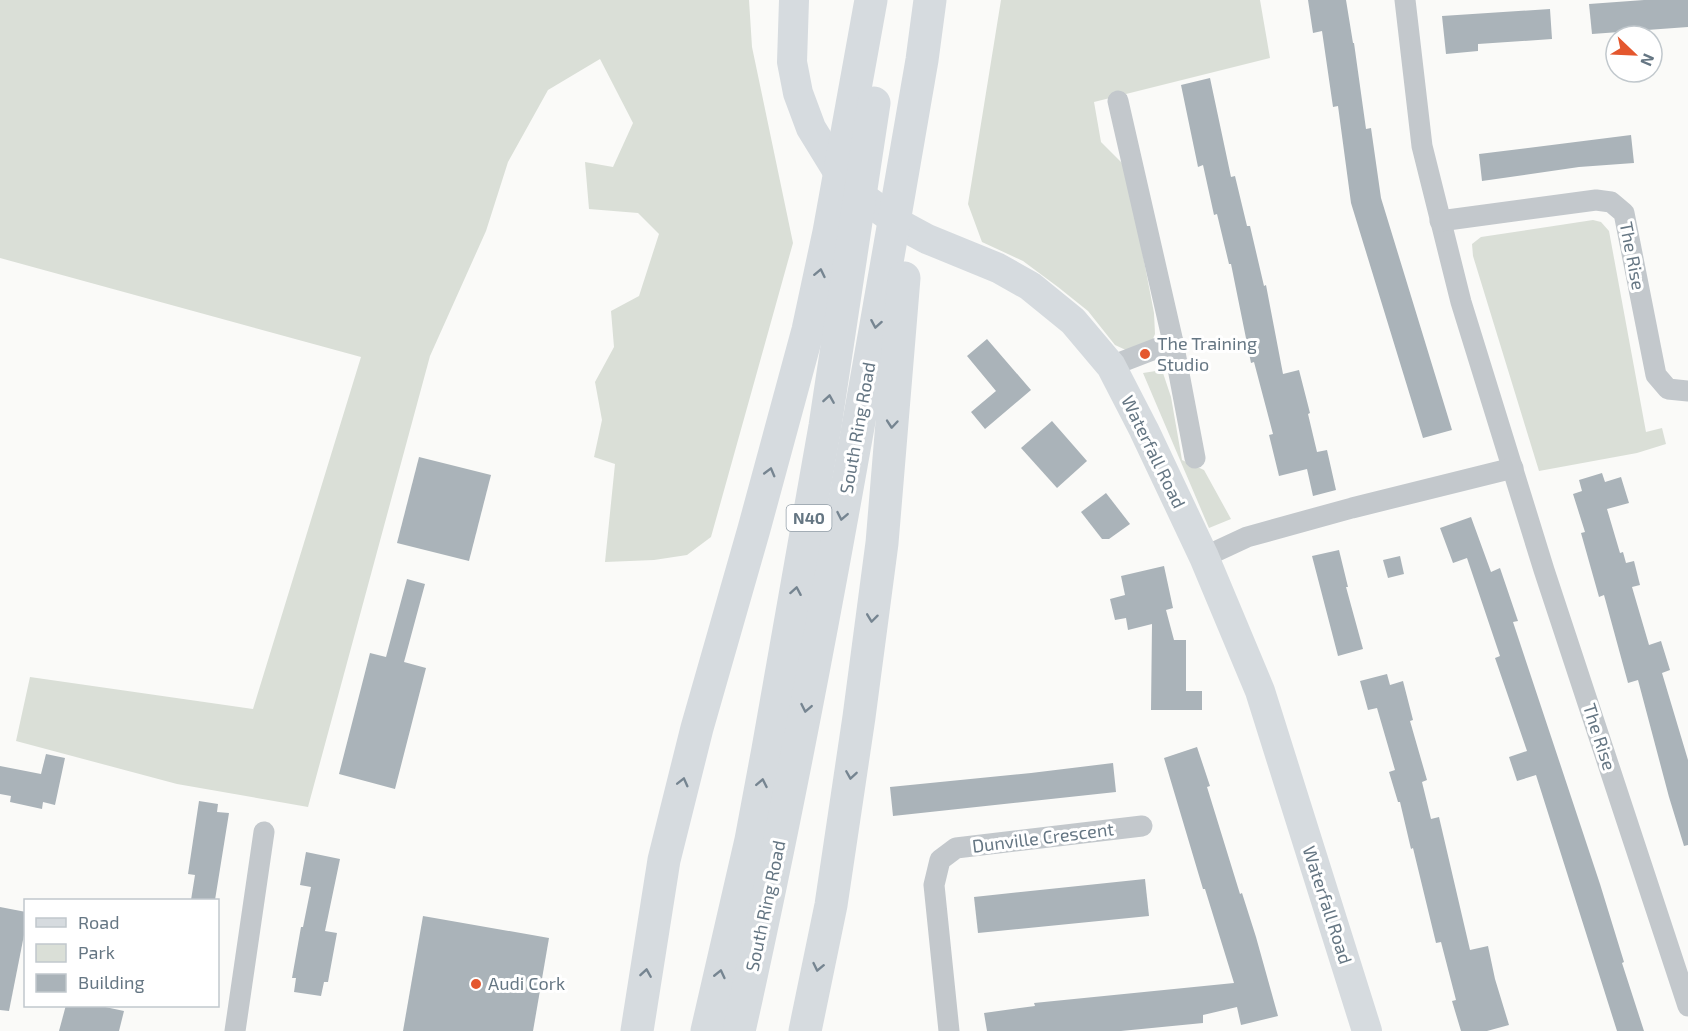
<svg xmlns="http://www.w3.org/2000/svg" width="1688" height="1031" viewBox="0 0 1688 1031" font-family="'Exo 2',sans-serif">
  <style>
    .green { fill: #dadfd7 }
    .building { fill: #aab3b9 }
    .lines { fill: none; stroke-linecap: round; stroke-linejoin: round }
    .street { stroke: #c3c8cc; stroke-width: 21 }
    .secondary { stroke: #d6dbdf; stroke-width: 30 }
    .highway { stroke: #d6dbdf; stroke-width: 33 }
    .oneway { stroke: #768591 }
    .poi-dot { fill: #e4572e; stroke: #fff; stroke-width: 2 }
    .labels { text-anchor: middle; stroke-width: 6; stroke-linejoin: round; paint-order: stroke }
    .shield { fill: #fff; stroke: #939fa8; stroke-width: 1.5 }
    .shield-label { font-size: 16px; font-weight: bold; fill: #657683 }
    .street-label { font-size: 18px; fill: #657683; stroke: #fff }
    .poi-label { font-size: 18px; fill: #657683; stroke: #fff; text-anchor: start }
  </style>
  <rect width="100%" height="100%" fill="#fafaf8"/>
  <g class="green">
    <path d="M0 0H749L752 47 793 243 711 537 687 555 654 560 605 562 615 464 594 457 602 420 595 382 614 347 611 311 639 296 659 234 638 213 589 209 585 162 613 167 633 123 600 59 548 90 508 162 486 231 430 356 308 807 177 784 16 741 30 677 253 709 361 357 0 258Z"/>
    <path d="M1001 0H1260L1270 58 1094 102 1101 142 1124 165 1127 172 1154 313 1155 334 1152 341 1128 351 1115 345 1088 311 1058 287 1023 261 982 242 968 204Z"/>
    <path d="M1593 220 1601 222 1609 231 1646 432 1662 428 1666 444 1637 453 1539 471 1473 256 1472 244 1481 237Z"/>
    <path d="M1162 370 1171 397 1182 460 1204 470 1231 519 1209 528 1143 373Z"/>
  </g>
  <g class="building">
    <path d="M1308 0H1346L1353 43H1354L1366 129 1371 128 1381 198 1452 430 1423 438 1351 203 1338 106 1333 107 1322 31 1313 33Z"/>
    <path d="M1644 0H1688V27L1592 34 1589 4Z"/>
    <path d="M1550 9 1552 39 1478 44V51L1446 54 1442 16Z"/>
    <path d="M1210 78 1231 177 1235 176 1247 226H1250L1264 286 1266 285 1283 374 1299 370 1310 413 1308 414 1317 452 1327 450 1336 490 1313 496 1307 469 1279 476 1269 435 1273 434 1254 362 1251 363 1231 264H1229L1217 214 1214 215 1203 165 1198 167 1181 85Z"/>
    <path d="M1631 135 1634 163 1579 167 1482 181 1479 154Z"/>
    <path d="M987 339 1031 390 985 429 971 412 996 391 967 356Z"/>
    <path d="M1052 421 1087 461 1057 488 1021 448Z"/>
    <path d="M419 457 491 475 469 561 397 543Z"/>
    <path d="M1602 473 1605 482 1621 477 1629 503 1607 509 1620 553 1623 552 1626 563 1634 561 1640 585 1632 587 1649 645 1661 641 1670 670 1662 673 1688 760V845L1684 846 1669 797 1638 680 1628 683 1604 595 1599 597 1581 533 1585 532 1573 494 1582 491 1579 480Z"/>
    <path d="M1106 493 1130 524 1109 539H1102L1081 512Z"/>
    <path d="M1471 517 1491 572 1500 568 1518 621 1513 622 1600 884 1624 962 1622 963 1644 1031H1617L1536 775 1517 781 1509 757 1527 751 1495 658 1500 656 1467 558 1453 563 1440 528Z"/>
    <path d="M1339 550 1348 587H1346L1363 649 1338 656 1312 556Z"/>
    <path d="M1400 556 1404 574 1388 578 1383 560Z"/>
    <path d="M1164 566 1173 608 1166 610 1174 640H1186V691H1202V710H1151L1152 624 1128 630 1126 618 1115 620 1110 599 1125 595 1121 576Z"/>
    <path d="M407 579 425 584 404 662 426 668 395 789 339 774 370 653 386 657Z"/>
    <path d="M1387 674 1390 685 1403 681 1413 720 1410 721 1427 780 1422 782 1431 819 1439 817 1470 950 1488 946 1495 979 1509 1025 1487 1031H1461L1452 1001 1456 1000 1441 942 1436 943 1413 848 1411 849 1400 802H1398L1389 772 1395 770 1377 708 1368 710 1360 681Z"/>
    <path d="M1197 747 1210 786 1207 787 1240 894 1242 893 1256 937 1278 1016 1241 1025 1237 1007 1203 1015V1023L1121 1031H987L984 1013 1035 1006 1034 1003 1234 983 1205 889H1203L1164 758Z"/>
    <path d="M46 754 65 758 55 805 43 802 42 809 10 802 11 796 0 794V766L41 774Z"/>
    <path d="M1113 763 1116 792 893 816 890 787 1031 773Z"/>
    <path d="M199 801 218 804 217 812 229 813 215 900H191L195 875 188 874Z"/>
    <path d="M306 852 340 859 325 931 337 933 328 982H324L321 996 294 992 296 978H292L301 927H303L311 887 300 885Z"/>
    <path d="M1145 879 1149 916 978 933 974 897Z"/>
    <path d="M0 907 26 912V925L9 1011 0 1010Z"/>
    <path d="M423 916 549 938 533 1031H403Z"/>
    <path d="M66 1005H96L124 1011 119 1031H59Z"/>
  </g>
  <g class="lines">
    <g class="street">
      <path d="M1405 0 1422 146 1461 302 1544 570 1688 1006"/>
      <path d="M1118 101 1173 342 1195 458"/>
      <path d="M1440 221 1596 200 1611 202 1624 213 1656 375 1668 389 1688 391"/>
      <path d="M1111 366 1173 342"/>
      <path d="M1204 557 1247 537 1352 508 1513 468"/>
      <path d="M235 1031 264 832"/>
      <path d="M949 1031 934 885 940 860 956 848 1142 826"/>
    </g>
    <path class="secondary" d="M794 0 792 62 798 93 811 128 838 172 865 199 903 226 927 239 998 268 1030 286 1073 321 1111 366 1144 430 1204 557 1260 691 1367 1031"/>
    <g class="highway">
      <path d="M637 1031 664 860 697 728 754 529 808 330 829 232 871 0"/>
      <path d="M707 1031 751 840 768 749 825 426 874 103"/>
      <path d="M739 1031C811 709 866 384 922 60L930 0"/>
      <path d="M805 1031 831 905 859 717 882 543 904 278"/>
    </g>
  </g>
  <defs><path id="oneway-chevron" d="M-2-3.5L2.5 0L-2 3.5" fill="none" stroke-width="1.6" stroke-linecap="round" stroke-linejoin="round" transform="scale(1.5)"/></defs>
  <g class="oneway">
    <use href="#oneway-chevron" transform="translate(820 273) rotate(-78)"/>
    <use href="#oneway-chevron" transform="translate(876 324) rotate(100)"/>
    <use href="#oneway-chevron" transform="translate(829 399) rotate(-81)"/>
    <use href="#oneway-chevron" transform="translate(892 424) rotate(95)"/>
    <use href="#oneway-chevron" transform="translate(770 472) rotate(-75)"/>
    <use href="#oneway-chevron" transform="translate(842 516) rotate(101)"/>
    <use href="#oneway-chevron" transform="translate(796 591) rotate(-80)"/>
    <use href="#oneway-chevron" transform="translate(872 618) rotate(97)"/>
    <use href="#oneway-chevron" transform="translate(806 708) rotate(101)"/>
    <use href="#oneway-chevron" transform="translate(851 775) rotate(99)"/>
    <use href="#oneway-chevron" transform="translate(683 782) rotate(-76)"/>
    <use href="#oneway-chevron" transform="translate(762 783) rotate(-79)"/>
    <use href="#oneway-chevron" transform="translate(818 967) rotate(102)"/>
    <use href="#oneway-chevron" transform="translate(646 973) rotate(-81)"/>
    <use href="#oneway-chevron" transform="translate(720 974) rotate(-77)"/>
  </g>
  <g class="poi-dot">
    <circle cx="1145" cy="354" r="6"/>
    <circle cx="476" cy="984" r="6"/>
  </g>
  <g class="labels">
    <rect class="shield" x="786.5" y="505" width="45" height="26" rx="4.5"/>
    <g class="shield-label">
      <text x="809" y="524">N40</text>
    </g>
    <g class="street-label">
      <text transform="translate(1632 256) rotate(79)" y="6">The Rise</text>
      <text transform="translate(858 428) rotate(-80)" y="6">South Ring Road</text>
      <text transform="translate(1153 452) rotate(64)" y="6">Waterfall Road</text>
      <text transform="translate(1599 737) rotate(72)" y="6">The Rise</text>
      <text transform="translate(1043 838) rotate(-7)" y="6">Dunville Crescent</text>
      <text transform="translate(1327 905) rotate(72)" y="6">Waterfall Road</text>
      <text transform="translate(766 906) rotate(-78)" y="6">South Ring Road</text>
    </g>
    <g class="poi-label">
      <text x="1157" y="350">The Training<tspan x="1157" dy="21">Studio</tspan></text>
      <text x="488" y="990">Audi Cork</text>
    </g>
  </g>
  <rect x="24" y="899" width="195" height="108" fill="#ffffff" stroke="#c1c8cd" stroke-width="1.5"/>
  <rect x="36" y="918" width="30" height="9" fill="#d6dbdf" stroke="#c1c8cd" stroke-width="1.5"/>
  <text x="78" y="929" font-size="18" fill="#657683">Road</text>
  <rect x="36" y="944" width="30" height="18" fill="#dadfd7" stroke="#c1c8cd" stroke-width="1.5"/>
  <text x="78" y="959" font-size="18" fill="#657683">Park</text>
  <rect x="36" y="974" width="30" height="18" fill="#aab3b9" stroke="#c1c8cd" stroke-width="1.5"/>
  <text x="78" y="989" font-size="18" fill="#657683">Building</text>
  <g transform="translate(1634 54) rotate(113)"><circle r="28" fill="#ffffff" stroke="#c1c8cd" stroke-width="1.5"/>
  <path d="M0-4.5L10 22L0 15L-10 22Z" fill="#e4572e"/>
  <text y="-9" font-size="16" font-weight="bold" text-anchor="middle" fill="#657683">N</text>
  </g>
</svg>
